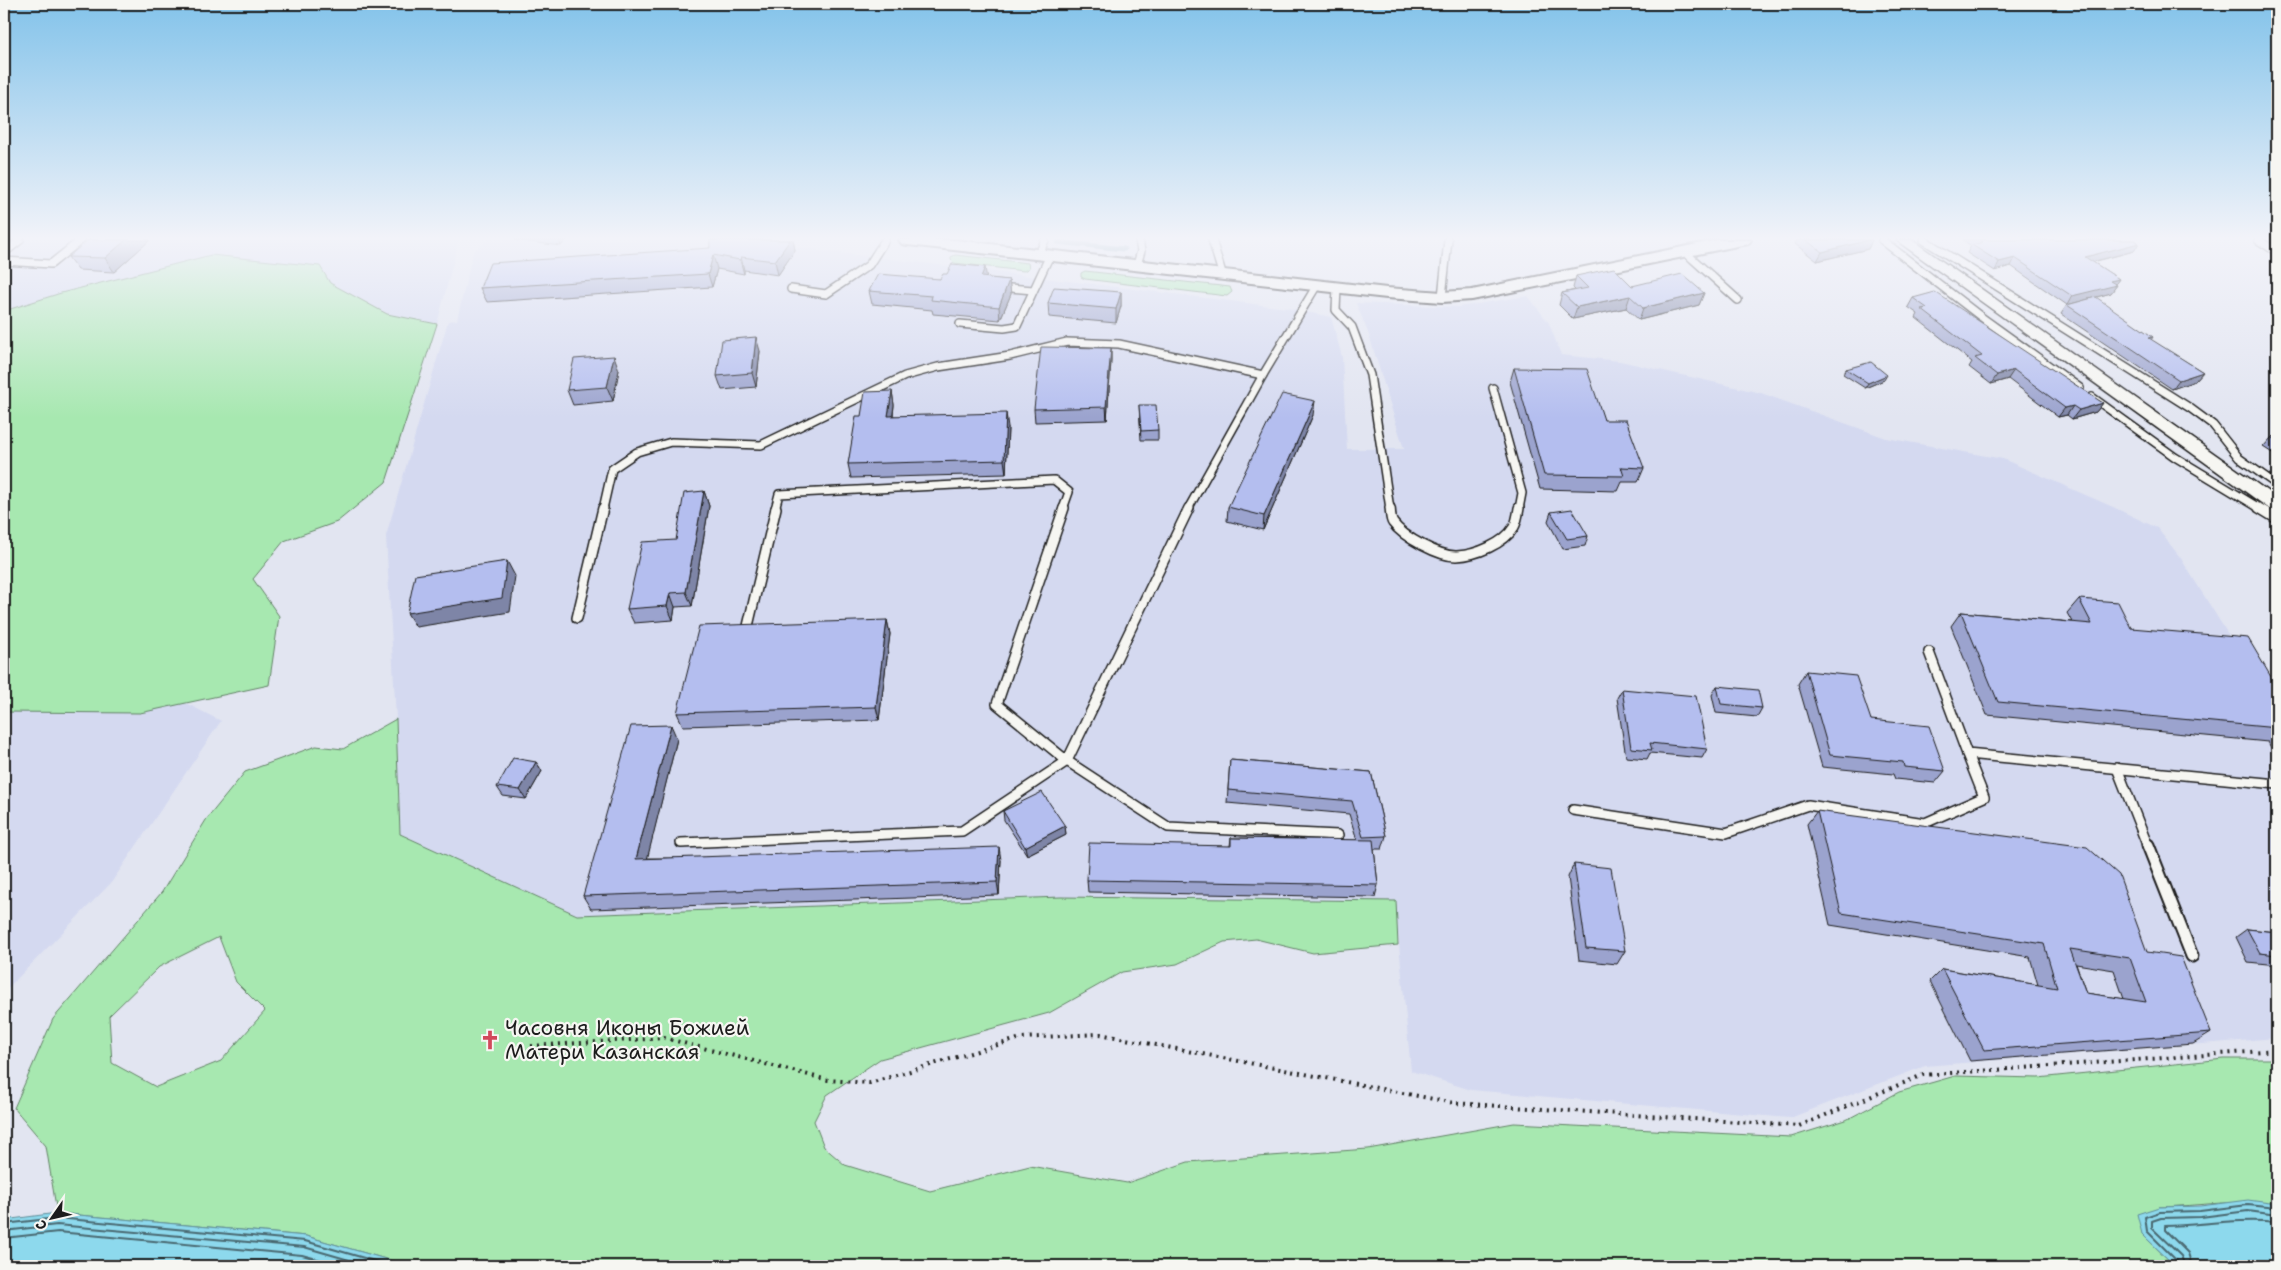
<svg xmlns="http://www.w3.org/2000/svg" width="2281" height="1270" viewBox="0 0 2281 1270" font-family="'Shantell Sans',sans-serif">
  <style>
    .built { fill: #d4d9f0 }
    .green { fill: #a7e8b0; stroke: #628266; fill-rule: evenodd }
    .water { fill: #8dd9ed; stroke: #608d99 }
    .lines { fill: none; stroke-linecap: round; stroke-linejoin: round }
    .shore { stroke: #496870; stroke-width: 2 }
    .stream { stroke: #608d99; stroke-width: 5 }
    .service-far2-casing { stroke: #1c1c1c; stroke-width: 10 }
    .service-far1-casing { stroke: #1c1c1c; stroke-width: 12 }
    .service-casing { stroke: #1c1c1c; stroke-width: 15 }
    .minor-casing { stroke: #1c1c1c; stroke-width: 3 }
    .tertiary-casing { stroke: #1c1c1c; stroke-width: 4 }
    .path { stroke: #1c1c1c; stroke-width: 4; stroke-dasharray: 2 5; stroke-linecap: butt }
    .service-far2 { stroke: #f6f6f2; stroke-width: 7 }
    .service-far1 { stroke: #f6f6f2; stroke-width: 9 }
    .service { stroke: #f6f6f2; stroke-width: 11 }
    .minor { fill: #f6f6f2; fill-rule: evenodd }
    .tertiary { fill: #f6f6f2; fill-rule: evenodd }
    .wall { fill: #9ba3ce; stroke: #1c1c1c; fill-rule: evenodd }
    .shaded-wall { fill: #7e85a7; stroke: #1c1c1c }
    .building { fill: #b4beef; stroke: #1c1c1c; fill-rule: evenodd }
    .labels { text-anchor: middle; stroke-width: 4.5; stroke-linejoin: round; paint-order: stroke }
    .near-poi-label { font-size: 21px; fill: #1c1c1c; stroke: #f6f6f2; text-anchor: start }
  </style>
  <rect width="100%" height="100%" fill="#e2e5f1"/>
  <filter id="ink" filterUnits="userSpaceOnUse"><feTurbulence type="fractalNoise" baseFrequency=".02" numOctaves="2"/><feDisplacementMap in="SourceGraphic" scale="10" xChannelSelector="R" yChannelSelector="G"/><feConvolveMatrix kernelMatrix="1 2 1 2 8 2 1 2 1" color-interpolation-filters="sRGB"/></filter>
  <g filter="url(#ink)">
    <g class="built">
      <path d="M4 240H459L437 324 387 314 330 283 61 293 4 311Z"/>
      <path d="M487 240H710L784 246 1287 308 1331 317 1342 357 1347 449H1404L1369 335 1356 303 1458 307 1528 296 1549 323 1561 355 1620 361 1761 393 1886 438 2003 459 2113 507 2157 528 2180 557 2277 713V1038L1925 1066 1790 1118 1471 1090 1411 1071 1395 901 1061 897 577 915 400 834 396 719 386 536 448 321 457 320 473 252Z"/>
      <path d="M4 614 14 616 221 721 111 883 4 992Z"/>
    </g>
    <g class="green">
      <path d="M211 255 320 266 330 283 387 314 437 324 386 482 337 522 284 541 253 579 279 616 269 685 140 713 4 712V311L61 293Z"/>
      <path d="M955 255 1028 263 1029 268 1024 271 954 263 951 260V257Z"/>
      <path d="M1085 271 1230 287 1232 292 1227 296 1085 279 1081 277V273Z"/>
      <path d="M396 719 400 834 577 915 1061 897 1396 901 1398 945 1313 953 1256 939 1224 942 1177 964 1122 972 1049 1013 880 1059 827 1095 814 1121 824 1147 845 1165 930 1191 1030 1166 1127 1183 1188 1162 1368 1149 1514 1123 1791 1137 1846 1120 1899 1092 1955 1076 2038 1078 2224 1059H2277V1204C2238 1199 2199 1206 2159 1207L2142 1234 2175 1266H410L306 1236 57 1213 46 1146 14 1108 53 1019 162 892 206 820 245 772 316 746 343 749ZM219 937 236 982 265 1011 221 1061 156 1087 112 1063 109 1016 159 967Z"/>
    </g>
    <g class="water">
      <path d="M2248 1200 2277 1204V1266H2175L2142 1234 2137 1214 2159 1207 2200 1206Z"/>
      <path d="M57 1213 306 1236 410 1266H4V1220Z"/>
    </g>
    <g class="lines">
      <g class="shore">
        <path d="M4 1224 57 1218 305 1241 392 1266"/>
        <path d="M4 1231 57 1225 304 1247 370 1266"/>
        <path d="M4 1238 58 1232 302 1255 343 1266"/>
        <path d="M2179 1266 2177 1261 2147 1231 2145 1217 2160 1212 2200 1211 2248 1205 2277 1208"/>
        <path d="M2185 1266 2181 1256 2152 1228V1221L2161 1218 2201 1217 2248 1211 2277 1215"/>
        <path d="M2192 1266 2188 1253 2165 1230V1226C2203 1225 2239 1218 2277 1222"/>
      </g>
      <path class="stream" d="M1058 242 1124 249"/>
      <defs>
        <g id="service-far2">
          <path d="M1212 240 1222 273"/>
          <path d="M1882 240 1980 316 2080 388"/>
          <path d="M1924 240 2190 408 2213 425 2239 458 2277 485"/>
          <path d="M2258 240 2277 252"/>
          <path d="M1685 252 1738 300"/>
          <path d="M4 253 20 240"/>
          <path d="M1039 254 1045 240"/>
          <path d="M4 261 51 264 81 240"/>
          <path d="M1137 265 1141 251 1139 240"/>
          <path d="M999 287 1033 290"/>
          <path d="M1337 287 1336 310 1352 327 1370 375 1390 509"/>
          <path d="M791 289 826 294 869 265 885 240"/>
          <path d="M1442 297 1448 240"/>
          <path d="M960 324 1004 328 1017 326 1050 255"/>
          <path d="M1493 388 1522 493 1519 509"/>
          <path d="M2092 397 2175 457 2261 509"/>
          <path d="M603 509 612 469 637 452 671 442 761 445 905 376 938 367 1010 356 1067 342 1119 344 1263 375"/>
          <path d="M775 509 779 494 1054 480 1069 492 1063 509"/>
          <path d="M1188 509 1263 375 1317 285"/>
        </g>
        <g id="service-far1">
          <path d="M1189 508 1067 761 1168 827 1338 835"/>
          <path d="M1390 508C1391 512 1390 519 1393 523 1403 537 1440 557 1457 556 1476 555 1504 544 1514 527 1517 522 1518 514 1519 508"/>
          <path d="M2259 508 2277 519"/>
          <path d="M577 618 603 508"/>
          <path d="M748 626 776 508"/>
          <path d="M1929 652 1967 754 2277 784"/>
          <path d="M2117 768 2148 847"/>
          <path d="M1573 810 1726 833 1808 805 1925 823 1984 797 1967 754"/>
          <path d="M681 843 962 831 1067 761 997 704 1064 508"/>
        </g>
        <path id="service" d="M2148 845 2192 956"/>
        <path id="minor" d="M1896 240H1912L2277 498V512L2271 510Z"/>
        <path id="tertiary" d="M899 240H955L1387 288 1442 292 1472 290 1717 240H1751L1748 244 1742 245 1472 300 1442 302 1387 298 908 245 902 244Z"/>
      </defs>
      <use href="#service-far2" class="service-far2-casing"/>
      <use href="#service-far1" class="service-far1-casing"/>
      <use href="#service" class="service-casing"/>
      <use href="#minor" class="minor-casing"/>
      <use href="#tertiary" class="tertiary-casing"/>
      <path class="path" d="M531 1046 664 1038 828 1080 870 1083 1021 1038 1100 1034 1454 1103 1799 1126 1923 1075 2277 1050"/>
      <use href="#service-far2" class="service-far2"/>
      <use href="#service-far1" class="service-far1"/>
      <use href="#service" class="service"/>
      <use href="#minor" class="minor"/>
      <use href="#tertiary" class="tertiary"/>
    </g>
    <g class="wall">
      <path d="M150 240 114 272 78 270 68 257Z"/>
      <path d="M515 240H567L561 246Z"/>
      <path d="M710 240H793L795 250 778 275 744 270V274L717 269 712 287 487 302 480 288 710 248Z"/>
      <path d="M1797 240H1872L1868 249 1817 261 1795 244Z"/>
      <path d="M1963 240H2135L2139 243 2134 251 2093 262 2119 279 2115 284 2117 285 2111 293 2067 305 2011 266 1995 271 1967 253 1971 246Z"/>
      <path d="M1576 276 1632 286 1704 293 1699 305 1639 320 1626 308 1573 319 1559 305 1562 293 1575 290 1573 288Z"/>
      <path d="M986 278 1009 280 1011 294 1000 320 933 314 932 310 872 304 869 291 940 279Z"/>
      <path d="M1121 292V306L1116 323 1049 317 1048 303Z"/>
      <path d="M1913 298 2103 403 2096 412 2072 419 2067 415 2058 417 2008 379 1991 384 1969 367 1972 362 1916 318 1918 314 1908 307Z"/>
      <path d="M2067 305 2153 337 2151 340 2203 372 2195 381 2172 389 2061 314Z"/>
      <path d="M1111 348V361L1107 420 1035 422 1034 409Z"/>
      <path d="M760 351 756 387 722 390 717 376Z"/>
      <path d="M1514 368 1604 420 1644 468 1638 482H1622L1618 491 1540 489 1510 382Z"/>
      <path d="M1846 369 1884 380 1865 388 1843 374Z"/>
      <path d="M619 370 613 401 573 405 567 390Z"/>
      <path d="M2277 387V395L2273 392Z"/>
      <path d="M892 391 894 405 893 416 1008 427 1006 474 851 478 848 464 861 416Z"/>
      <path d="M1139 405 1158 430V440H1141Z"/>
      <path d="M1313 415 1263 530 1227 521 1228 507Z"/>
      <path d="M2277 436V456L2263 447 2272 437Z"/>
      <path d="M704 491 709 506 692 606 675 607 673 620 634 623 627 609 676 540Z"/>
      <path d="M1551 512 1588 536 1585 546 1563 549 1548 521Z"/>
      <path d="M2079 599 2131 628 2277 687V759L2268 742 1987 715 1951 626 1961 612 2072 622 2067 613Z"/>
      <path d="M887 620 890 634 879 720 683 726 677 713Z"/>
      <path d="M1806 671 1871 720 1945 771 1935 783 1895 779 1893 774 1822 767 1798 684Z"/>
      <path d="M1717 686 1762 708 1757 717 1716 713 1712 695Z"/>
      <path d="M1622 689 1707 749 1702 758 1650 753 1647 759 1626 757 1617 698Z"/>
      <path d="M677 739 647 858 1001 860 999 895 591 909 583 896Z"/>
      <path d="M1230 760 1371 772 1386 836 1382 849H1374L1378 885 1375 897 1088 892 1087 880 1230 846 1231 838 1357 840 1349 814 1227 803Z"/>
      <path d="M536 762 542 771 526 799 503 796 497 787Z"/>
      <path d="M1003 811 1065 826 1066 835 1027 855 1004 820Z"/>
      <path d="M1817 811 2147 952 2211 1033 2193 1044 1970 1061 1930 981 1942 969 2038 985 2030 957 1830 925 1807 824ZM2076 964 2114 970 2124 999 2086 993Z"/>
      <path d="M1574 864 1625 951 1617 964 1579 960 1568 877Z"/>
      <path d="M2247 929 2277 932V965L2248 962 2236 937Z"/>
    </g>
    <g class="shaded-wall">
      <path d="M4 240H10L4 246Z"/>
      <path d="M126 240H150L114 272 105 258Z"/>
      <path d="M559 240H567L561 246Z"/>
      <path d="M790 240H793L795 250 778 275 775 261Z"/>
      <path d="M1869 240H1872L1868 249 1817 261 1822 252Z"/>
      <path d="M2139 243 2134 251 2080 265 2085 257Z"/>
      <path d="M713 255 717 269 712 287 708 274Z"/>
      <path d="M741 257 744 270V274L740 260Z"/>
      <path d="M2015 258 2011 266 1995 271 1999 262Z"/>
      <path d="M985 267 987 280 981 277Z"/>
      <path d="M2119 279 2114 286 2117 285 2111 293 2067 305 2072 296 2110 281Z"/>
      <path d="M1009 280 1011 294 1000 320 999 307Z"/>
      <path d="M1121 292V306L1116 323V309Z"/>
      <path d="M1704 293 1699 305 1639 320 1643 308Z"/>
      <path d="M1630 296 1626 308 1573 319 1577 307Z"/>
      <path d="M756 337 760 351 756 387 752 373Z"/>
      <path d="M1111 348V361L1107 420 1106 407Z"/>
      <path d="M614 356 619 370 613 401 607 387Z"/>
      <path d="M2014 370 2008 379 1991 384 1997 375Z"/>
      <path d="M2203 372 2195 381 2172 389 2179 380Z"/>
      <path d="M1887 375 1884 380 1865 388 1868 383Z"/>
      <path d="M892 391 894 405 891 430 888 416Z"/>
      <path d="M1315 401 1313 415 1263 530 1264 516Z"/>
      <path d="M2103 403 2096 412 2072 419 2079 410Z"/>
      <path d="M2073 406 2067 415 2058 417 2065 408Z"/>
      <path d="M1006 413 1008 427 1006 474 1004 460Z"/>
      <path d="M704 491 709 506 692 606 686 592Z"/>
      <path d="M507 561 515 576 510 612 416 627 407 613Z"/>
      <path d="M670 593 675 607 673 620 667 606Z"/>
      <path d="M887 620 890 634 879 720 876 707Z"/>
      <path d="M671 725 677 739 644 872 636 859Z"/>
      <path d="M536 762 542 771 526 799 520 790Z"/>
      <path d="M1065 826 1066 835 1027 855 1025 847Z"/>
      <path d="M999 847 1001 860 999 895 997 882Z"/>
    </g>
    <g class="building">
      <path d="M88 240H126L105 258 68 257Z"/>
      <path d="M710 240H790L775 261 741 257 740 260 713 255 708 274 480 288 490 263 710 248Z"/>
      <path d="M1806 240H1869L1822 252Z"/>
      <path d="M1980 240H2135L2139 243 2085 257 2119 279 2110 281 2117 285 2072 296 2015 258 1999 262 1972 245 1983 242Z"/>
      <path d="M952 264 985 267 981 277 1009 280 999 307 931 300 932 296 869 291 878 274 940 279 943 274H947Z"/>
      <path d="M1614 268 1632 286 1682 274 1704 293 1643 308 1630 296 1577 307 1562 293 1588 288 1576 276Z"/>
      <path d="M1054 287 1121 292 1116 309 1048 303Z"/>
      <path d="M1935 292 2103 403 2079 410 2073 406 2065 408 2014 370 1997 375 1975 358 1982 356 1921 309 1927 308 1913 298Z"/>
      <path d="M2096 297 2153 337 2149 338 2203 372 2179 380 2067 305Z"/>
      <path d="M756 337 752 373 717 376 722 340Z"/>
      <path d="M1041 347 1111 348 1106 407 1034 409Z"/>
      <path d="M614 356 607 387 567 390 574 359Z"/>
      <path d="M1871 362 1887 375 1868 383 1846 369Z"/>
      <path d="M1514 368 1587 369 1604 420H1626L1644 468 1621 467 1624 476 1544 475Z"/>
      <path d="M892 391 888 416 1006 413 1004 460 848 464 856 416H861L865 392Z"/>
      <path d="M1282 394 1315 401 1264 516 1228 507Z"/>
      <path d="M1139 405H1156L1158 430 1141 431Z"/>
      <path d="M2277 436V441L2272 437Z"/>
      <path d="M704 491 686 592 670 593 667 606 627 609 642 542 676 540 684 493Z"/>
      <path d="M1572 509 1588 536 1567 539 1551 512Z"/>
      <path d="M507 561 502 598 407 613 415 575Z"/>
      <path d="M2079 599 2118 602 2131 628 2248 638 2277 687V728L1998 702 1961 612 2092 624Z"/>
      <path d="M887 620 876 707 677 713 699 626Z"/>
      <path d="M1806 671 1856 676 1871 720 1929 726 1945 771 1904 767 1903 762 1830 755Z"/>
      <path d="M1717 686 1758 690 1762 708 1721 704Z"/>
      <path d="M1622 689 1696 696 1707 749 1650 743 1652 750 1631 748Z"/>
      <path d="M671 725 636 859 999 847 997 882 583 896 631 726Z"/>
      <path d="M513 758 536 762 520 790 497 787Z"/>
      <path d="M1230 760 1371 772 1386 836 1363 837 1352 801 1228 790Z"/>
      <path d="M1042 792 1065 826 1025 847 1003 811Z"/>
      <path d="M1817 811 2087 847 2119 875 2147 952 2181 957 2211 1033 1984 1050 1942 969 2057 988 2044 944 1841 913ZM2070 949 2130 958 2146 1002 2086 993Z"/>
      <path d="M1231 838 1373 840 1378 885 1087 880 1089 843 1231 846Z"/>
      <path d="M1574 864 1611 868 1625 951 1586 948Z"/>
      <path d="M2247 929 2277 932V955L2260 953Z"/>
    </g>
  </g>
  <linearGradient id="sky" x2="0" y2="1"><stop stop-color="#83c3ea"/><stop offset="0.57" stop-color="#f2f3f9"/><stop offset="1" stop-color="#f2f3f9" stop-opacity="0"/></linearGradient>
  <rect width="2281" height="418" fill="url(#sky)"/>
  <defs>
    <symbol id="church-bare" viewBox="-9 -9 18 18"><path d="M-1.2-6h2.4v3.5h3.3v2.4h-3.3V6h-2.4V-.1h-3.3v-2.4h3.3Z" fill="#d1495b" stroke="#f6f6f2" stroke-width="2.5" paint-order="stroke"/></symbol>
  </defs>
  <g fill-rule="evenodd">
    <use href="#church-bare" x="476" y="1026" width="28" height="28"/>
  </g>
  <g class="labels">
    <g class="near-poi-label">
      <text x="505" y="1035">Часовня Иконы Божией<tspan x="505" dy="24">Матери Казанская</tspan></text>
    </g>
  </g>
  <rect width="2281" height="1270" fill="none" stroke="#f6f6f2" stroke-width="20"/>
  <rect x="10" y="10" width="2261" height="1250" fill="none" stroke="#1c1c1c" stroke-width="2" filter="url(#ink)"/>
  <g transform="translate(52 1218) rotate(236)" stroke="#f6f6f2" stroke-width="4" paint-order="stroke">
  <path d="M0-4L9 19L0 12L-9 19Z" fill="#1c1c1c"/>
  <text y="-8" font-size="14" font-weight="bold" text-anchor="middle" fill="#1c1c1c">С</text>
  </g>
</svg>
